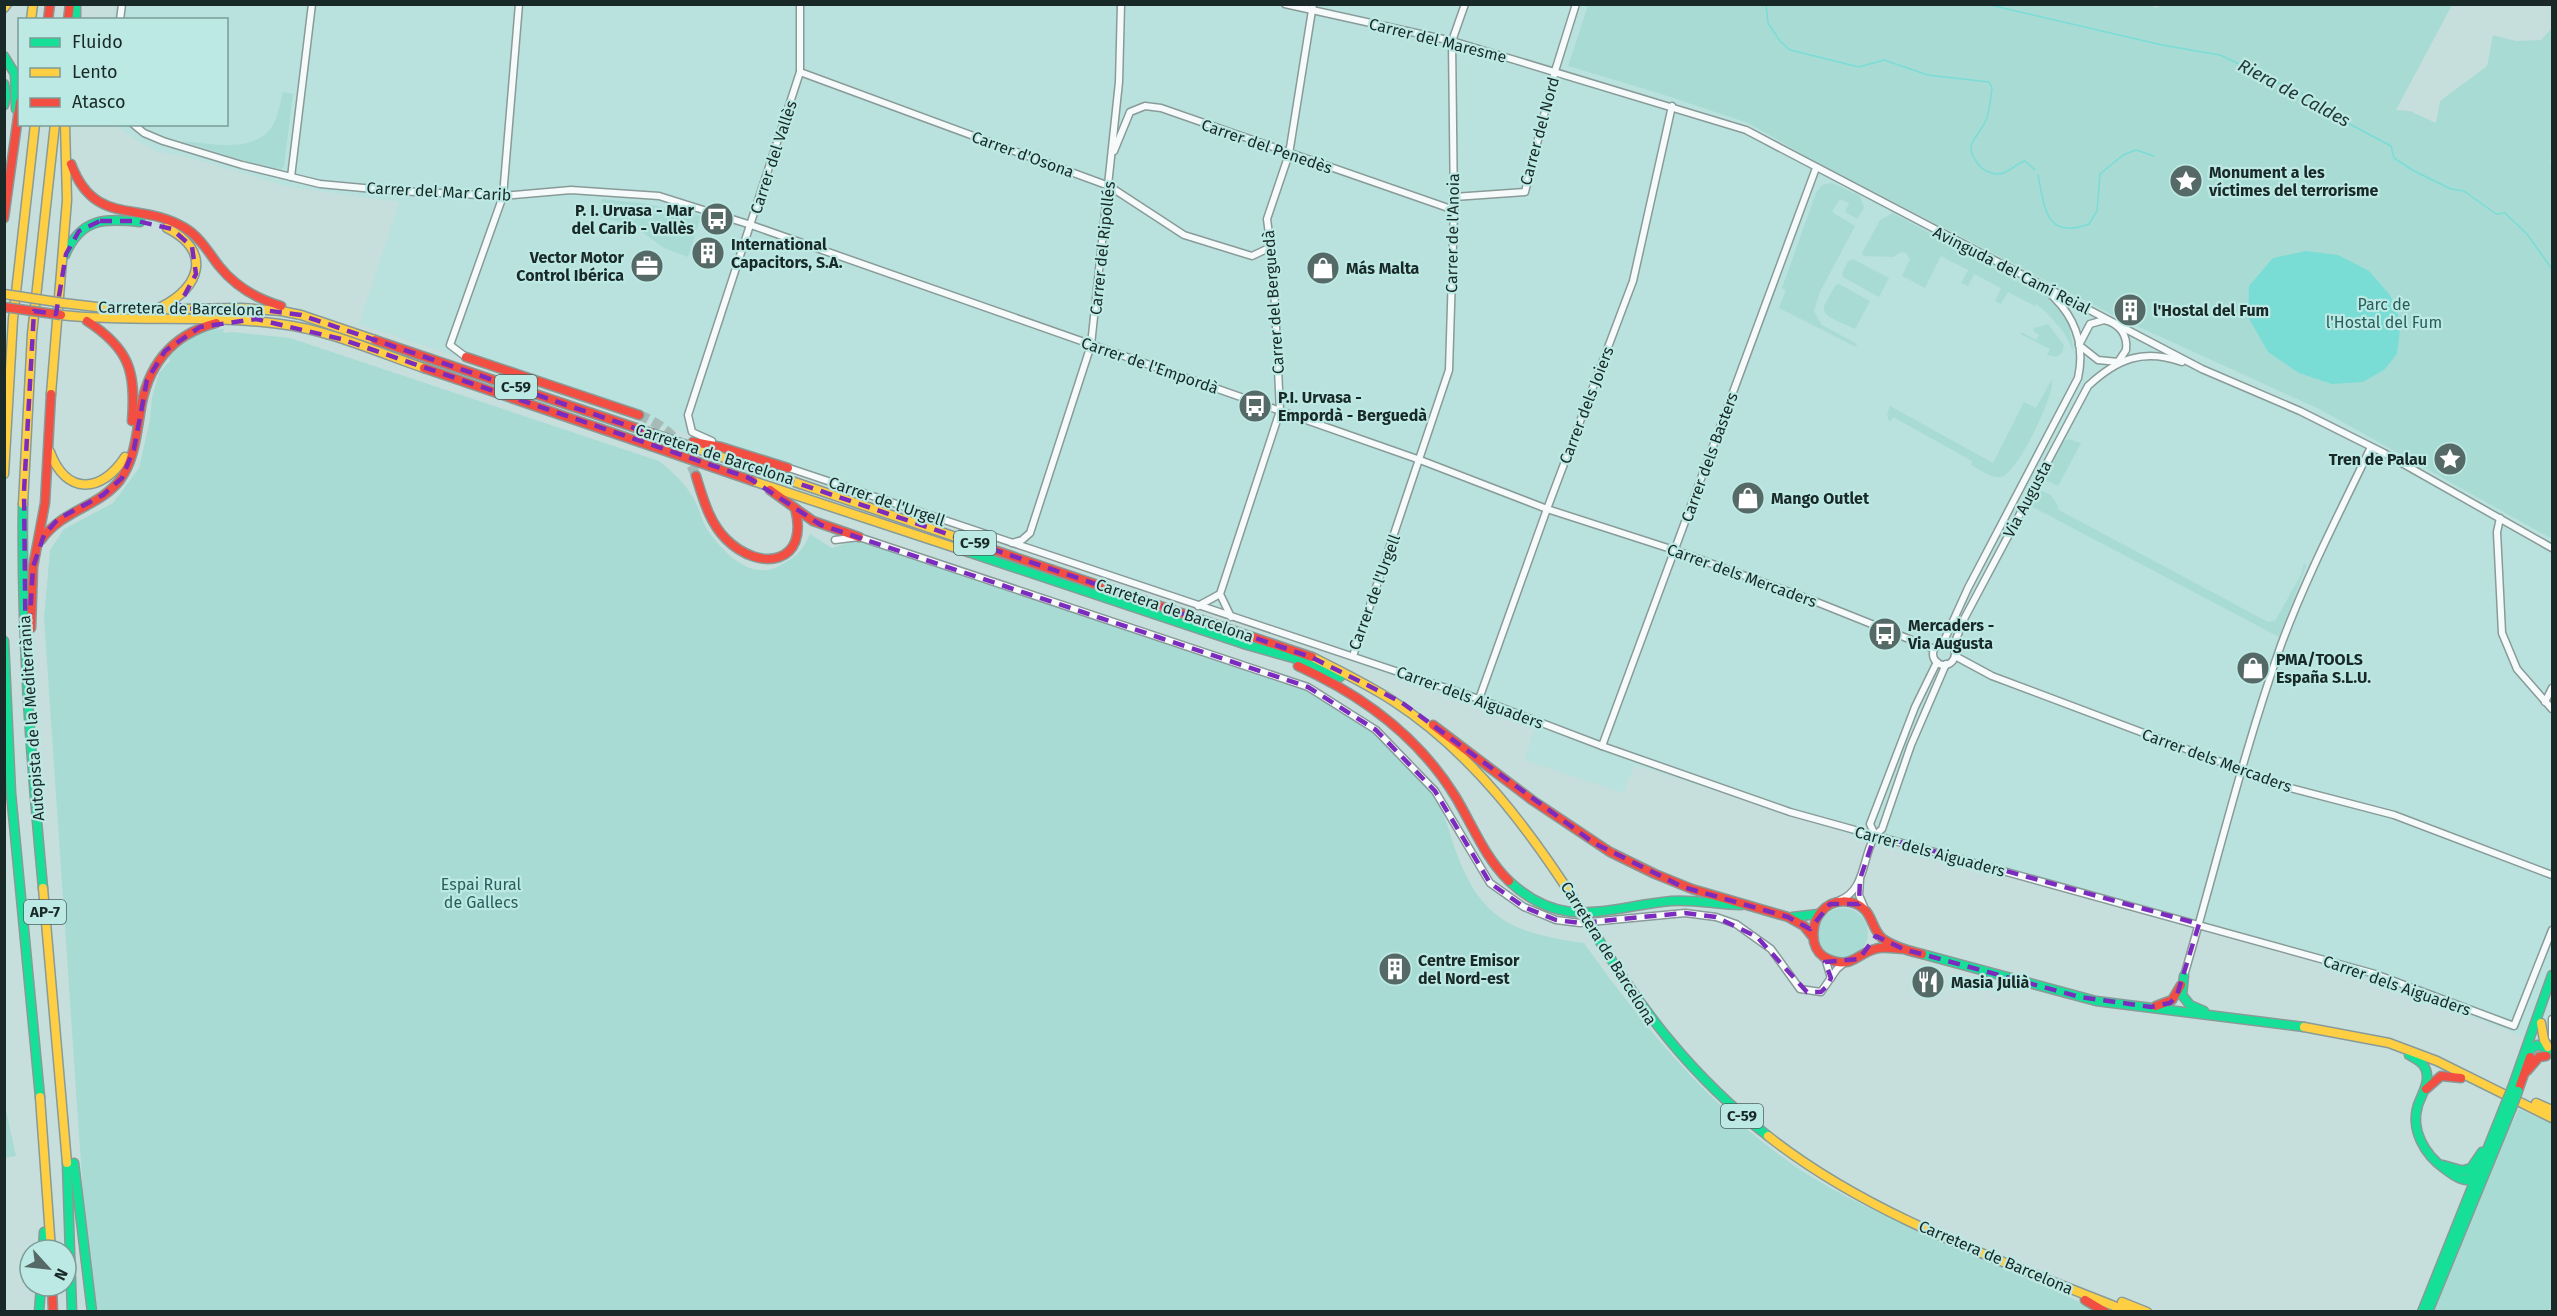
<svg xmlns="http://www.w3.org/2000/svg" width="2557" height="1316" viewBox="0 0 2557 1316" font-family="'Fira Sans',sans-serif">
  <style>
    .built { fill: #b9e1dd }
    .green { fill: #a9dbd5 }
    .water { fill: #79ddd5 }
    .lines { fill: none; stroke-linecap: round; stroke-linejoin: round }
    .stream { stroke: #79ddd5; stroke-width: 1.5 }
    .highway-tunnel { stroke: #a4bbb8; stroke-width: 10; stroke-dasharray: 10 5; stroke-linecap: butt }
    .street-casing { stroke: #889b98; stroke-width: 9 }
    .fast-casing { stroke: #889b98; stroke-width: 11 }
    .slow-casing { stroke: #889b98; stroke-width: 11 }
    .jam-casing { stroke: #889b98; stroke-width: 11 }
    .street { stroke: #f7fafa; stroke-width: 6 }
    .fast { stroke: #16e098; stroke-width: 8 }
    .slow { stroke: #ffcf43; stroke-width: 8 }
    .jam { stroke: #f24e42; stroke-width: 8 }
    .fast-bridge-casing { stroke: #889b98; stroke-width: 11; stroke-linecap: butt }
    .slow-bridge-casing { stroke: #889b98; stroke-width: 11; stroke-linecap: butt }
    .jam-bridge-casing { stroke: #889b98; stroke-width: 11; stroke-linecap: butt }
    .fast-bridge { stroke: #16e098; stroke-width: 8 }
    .slow-bridge { stroke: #ffcf43; stroke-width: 8 }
    .jam-bridge { stroke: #f24e42; stroke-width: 8 }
    .marked { fill: none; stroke: #7b2cbf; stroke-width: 4.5; stroke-dasharray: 12 8; stroke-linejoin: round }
    .labels { text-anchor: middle; stroke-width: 4.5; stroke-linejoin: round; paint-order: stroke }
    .shield { fill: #bde9e4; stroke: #4a6360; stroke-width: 1.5 }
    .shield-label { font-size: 15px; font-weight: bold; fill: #182927 }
    .street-label { font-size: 16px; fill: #182927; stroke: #bde9e4 }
    .poi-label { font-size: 16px; font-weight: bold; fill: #182927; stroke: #bde9e4; text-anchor: start }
    .park-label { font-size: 16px; fill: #285f5b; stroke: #bde9e4 }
    .water-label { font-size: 18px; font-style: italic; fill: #223937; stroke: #bde9e4 }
  </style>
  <rect width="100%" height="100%" fill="#c7dfdc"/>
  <path class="built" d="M116 4 1588 5 1568 66 1658 93 1748 123 1818 163 2117 317 2321 410 2552 539V1048L2418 996 2309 959 1893 843 1881 844 1635 765 1623 793 1524 760 1535 728 1420 685 788 468 359 324 399 202 289 187 191 158 158 152 137 141 115 125 226 124V20H114Z"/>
  <g class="green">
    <path d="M2144 4 2158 8 2159 4 2452 5 2396 110 2410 111 2436 123 2440 101 2487 66 2493 35 2516 41 2541 40 2552 28V155L2550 161 2552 163V539L2321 410 2117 317 1818 163 1748 123 1658 93 1568 66 1588 5Z"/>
    <path d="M283 92 293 94 284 166 282 169 267 168 181 141C208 143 252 154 271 128 278 119 280 103 283 92Z"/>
    <path d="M1832 183 1860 196 1864 208 1857 219 1845 212 1849 203 1840 199 1832 212 1855 226 1820 292 1814 311 1822 325 1855 343 1858 348 1779 308 1786 290 1782 288 1816 193 1822 185Z"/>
    <path d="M602 199 648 204 701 216 688 257 664 248 631 224 598 217Z"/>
    <path d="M1893 213 2051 300 2069 324 2074 352 2063 331 2047 313 2036 304 2035 306 2008 292 2001 304 1995 301 2001 288 1974 274 1968 286 1961 283 1968 270 1941 256 1925 288 1902 276 1910 259 1906 253 1901 252 1893 257 1863 256 1862 253 1880 220Z"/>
    <path d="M1853 259 1889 278 1879 297 1843 277 1842 273 1848 261Z"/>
    <path d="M1839 284 1870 301 1855 329 1829 317 1824 311V306L1835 286Z"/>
    <path d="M2048 324 2064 345 2062 353 2056 357 2047 355 2050 349 2020 334 2021 332 2036 340 2039 335 2033 331 2034 328Z"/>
    <path d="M224 329 223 333 233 332 290 338 659 461C673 472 685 483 694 499 700 509 702 523 709 532 724 553 751 581 779 566 797 556 801 553 810 534L832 548 857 540C960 572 1061 606 1163 641 1224 661 1295 679 1348 714 1373 731 1421 773 1436 799 1446 815 1450 836 1457 854 1481 921 1517 934 1584 943 1643 1026 1708 1105 1792 1164 1837 1195 1888 1217 1938 1239 1992 1263 2046 1287 2100 1311H97L83 1194 44 618 50 550 64 529 113 503 139 468 150 420 152 397 159 373 170 361 169 357C188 340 198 330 224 329Z"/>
    <path d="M2052 379C2056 393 2017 474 2001 477 1991 479 1980 469 1971 465L1972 461 1893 417 1890 422 1887 416 1890 406 1993 463 2024 402 2036 408Z"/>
    <path d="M2069 439 2081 443 2058 486 2046 480 2045 475 2064 441Z"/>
    <path d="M2038 489 2051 495 2058 506 2057 509 2268 622 2275 621 2301 575 2304 563 2306 566 2279 637 2029 505Z"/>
    <circle cx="1843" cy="933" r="25"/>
    <path d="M4 1101 16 1156 4 1158Z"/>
    <path d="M2519 1109 2552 1124V1311L2430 1312 2496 1155Z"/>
  </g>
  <g class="water">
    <circle cx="2185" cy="181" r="14"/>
    <path d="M2306 251 2338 255 2369 271 2390 295 2401 322 2397 354 2384 370 2363 382 2332 384 2299 373 2268 352 2248 317 2249 286 2273 258Z"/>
  </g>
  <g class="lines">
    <g class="stream">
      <path d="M1766 4 1768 23 1780 41 1790 50 1859 67 1884 60 1928 75 1989 82 1992 88C1991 97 1989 113 1986 120 1978 139 1961 144 1979 165 1983 170 1989 173 1996 174 2007 175 2015 164 2025 161L2035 170"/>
      <path d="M1986 4 2162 45 2220 55 2311 98 2325 111 2391 146 2394 158 2414 171 2451 189 2464 191 2496 214 2505 213 2527 234 2552 269"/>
      <path d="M2038 175C2045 208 2045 240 2089 224L2097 211 2100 174 2123 155 2136 150 2154 156"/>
    </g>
    <path class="highway-tunnel" d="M639 415C670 427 684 446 696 476"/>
    <defs>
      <g id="street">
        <path d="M1285 4 1452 41 1746 130 2202 369 2300 411 2384 453 2552 548"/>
        <path d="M120 20 122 4"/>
        <path d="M800 72 1109 186 1184 235 1252 256 1271 247"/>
        <path d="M133 124 144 133 163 141 242 165 320 184 396 191 503 196 571 190 659 196 751 225 1420 460 1547 509 1674 550 1814 601 1934 649"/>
        <path d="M1114 151 1130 112 1145 106 1161 108 1454 210"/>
        <path d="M291 177 312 4"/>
        <path d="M1454 197 1525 192 1555 71 1576 4"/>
        <path d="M2104 320C2119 323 2128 335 2126 350L2118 362 2098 360 2079 345 2090 324Z"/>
        <path d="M466 357 450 345 503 196 519 4"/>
        <path d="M712 441 692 432 688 415 800 72V4"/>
        <path d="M786 467 1479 699 1602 746 1790 812 2375 974 2514 1026 2552 930"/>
        <path d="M2500 518 2497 532 2502 633 2517 669 2552 709"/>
        <path d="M835 540 859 537 1308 687 1376 730 1435 791 1490 883 1524 907 1556 920 1580 923 1685 913 1716 917 1736 924 1771 949 1800 989 1821 992 1837 969 1844 963"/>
        <path d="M1012 543 1022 540 1030 533 1091 345 1119 82 1121 4"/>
        <path d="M1220 594 1231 617"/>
        <path d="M1198 606 1220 594 1280 411 1273 264 1267 219 1289 154 1313 4"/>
        <path d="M1943 643 1968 588 2078 378C2086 342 2073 313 2046 290"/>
        <circle cx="1944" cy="654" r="11"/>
        <path d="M1953 647 1964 619 2088 386C2117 359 2143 348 2182 362"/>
        <path d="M1353 656 1449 370 1454 210 1452 41 1465 4"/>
        <path d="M1955 656 1992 676 2242 770 2267 782 2394 815 2552 875"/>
        <path d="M1479 699 1547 509 1633 281 1672 106"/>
        <path d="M2545 702 2552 688"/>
        <path d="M1602 746 1816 168"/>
        <path d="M1875 835 1870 824 1915 707 1937 662"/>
        <path d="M1860 879 1859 895 1864 907"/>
        <path d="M1840 900C1870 888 1860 846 1882 829L1911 745 1946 664"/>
        <path d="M1825 958 1831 978"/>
        <path d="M2184 976C2216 866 2243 753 2281 645 2306 577 2340 512 2371 447"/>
        <path d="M2552 1019V1037"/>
      </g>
      <g id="fast">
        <path d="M76 4V20"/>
        <path d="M4 56 15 74 16 109"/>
        <path d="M4 84 6 96 4 105"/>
        <path d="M65 255C81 218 104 218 140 222"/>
        <path d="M23 504C21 633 31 760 43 888"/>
        <path d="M968 552 1247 645 1293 658 1340 677"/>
        <path d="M4 641 11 793 40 1097"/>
        <path d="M1509 881C1563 932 1607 907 1671 901 1695 899 1718 905 1741 905"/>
        <path d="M1792 917 1818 914"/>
        <path d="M1591 927C1640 1009 1692 1077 1768 1136"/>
        <path d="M1922 954 2096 1001 2304 1027"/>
        <path d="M2184 976 2182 995 2190 1005 2204 1011"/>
        <path d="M2527 1052 2537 1045 2552 1050"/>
        <path d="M2409 1055C2416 1059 2423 1062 2426 1070 2430 1082 2422 1094 2418 1105 2410 1130 2425 1155 2445 1169 2454 1176 2463 1182 2474 1180L2485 1171"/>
        <path d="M2512 1088 2552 975"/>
        <path d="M67 1163 72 1312"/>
        <path d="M74 1163 92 1312"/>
        <path d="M2443 1165 2471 1173 2477 1183"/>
        <path d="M2464 1170 2471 1168 2482 1152"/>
        <path d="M43 1250 44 1232"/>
        <path d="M39 1312 41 1286"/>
        <path d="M2422 1312 2505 1105"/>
        <path d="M2428 1312 2511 1110"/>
      </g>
      <g id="slow">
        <path d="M4 8 7 4"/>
        <path d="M31 20 33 4"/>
        <path d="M63 303 122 310 241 308 281 311 301 315 375 340"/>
        <path d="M161 307C201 287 212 251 167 228"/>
        <path d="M61 315C134 323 207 314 280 324 329 330 377 352 424 368"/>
        <path d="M51 394 67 200 65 124"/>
        <path d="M654 434 985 547"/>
        <path d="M50 452C66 495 101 494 125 457"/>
        <path d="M4 474 13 319 35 124"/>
        <path d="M753 481 968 552"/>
        <path d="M23 504 32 334 55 124"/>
        <path d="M1312 657C1340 671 1367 684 1393 701 1472 752 1529 829 1579 907"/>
        <path d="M43 888 67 1163"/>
        <path d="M2541 1023 2544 1040 2548 1047"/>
        <path d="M2304 1027 2389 1043 2437 1061 2552 1118"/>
        <path d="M40 1097 51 1250"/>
        <path d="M2536 1103 2552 1110"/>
        <path d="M1768 1136C1873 1219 2006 1262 2129 1312"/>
        <path d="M2122 1302 2147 1312"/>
      </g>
      <g id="jam">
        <path d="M48 20 50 4"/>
        <path d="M68 20 70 4"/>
        <path d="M71 164C95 228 139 200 185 228 200 237 209 253 219 266 235 286 257 299 281 306"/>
        <path d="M4 218 20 102"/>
        <path d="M87 321C130 349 136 372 132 421"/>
        <path d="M375 340 654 434"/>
        <path d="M466 357 639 415"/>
        <path d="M424 368 753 481"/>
        <path d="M693 442 721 447 788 468"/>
        <path d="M696 476C703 498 709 522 726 539 760 573 810 564 795 508"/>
        <path d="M770 490 813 521 859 537"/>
        <path d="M41 540C62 510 99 507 120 480 134 461 136 437 140 414 146 368 170 335 216 323"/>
        <path d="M985 547 1312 657"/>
        <path d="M31 628 33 567 45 503 51 394"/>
        <path d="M1298 666C1362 695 1418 736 1455 796 1472 824 1485 858 1509 881"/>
        <path d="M1433 725 1532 800 1610 852 1655 874 1692 889 1788 917 1804 926 1812 936"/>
        <path d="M1903 949C1894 949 1884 946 1875 949 1855 955 1851 969 1828 959 1821 956 1816 950 1814 942 1812 932 1814 920 1821 912 1832 898 1854 898 1866 911 1873 920 1874 932 1883 939 1894 947 1909 951 1922 954"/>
        <path d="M2156 1006 2172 1000 2181 985"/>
        <path d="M2527 1071 2539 1057 2546 1056"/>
        <path d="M2426 1089 2441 1076 2461 1078"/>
        <path d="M2518 1091 2530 1057"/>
        <path d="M52 1286 53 1312"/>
        <path d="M2085 1300 2105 1312"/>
      </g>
    </defs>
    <use href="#street" class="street-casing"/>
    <use href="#fast" class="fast-casing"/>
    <use href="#slow" class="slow-casing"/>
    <use href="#jam" class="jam-casing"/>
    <use href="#street" class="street"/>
    <use href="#fast" class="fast"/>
    <use href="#slow" class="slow"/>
    <use href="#jam" class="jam"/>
    <defs>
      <g id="fast-bridge">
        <path d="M2505 1105 2512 1088"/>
        <path d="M2511 1110 2518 1091"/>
      </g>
      <path id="slow-bridge" d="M4 294 63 303"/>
      <g id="jam-bridge">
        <path d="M4 307 61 315"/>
        <path d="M1579 907 1591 927"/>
      </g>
    </defs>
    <use href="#fast-bridge" class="fast-bridge-casing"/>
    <use href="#slow-bridge" class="slow-bridge-casing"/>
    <use href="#jam-bridge" class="jam-bridge-casing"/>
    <use href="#fast-bridge" class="fast-bridge"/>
    <use href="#slow-bridge" class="slow-bridge"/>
    <use href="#jam-bridge" class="jam-bridge"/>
  </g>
  <path class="marked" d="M100 221H137L172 229 192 247 196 274 177 309 248 308 301 315 1311 657 1401 702 1594 843 1683 887 1788 917 1810 929 1830 904H1859L1860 879 1875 835 2199 924 2177 995 2170 1003 2151 1007 2080 997 1903 949 1876 936 1859 959 1825 962 1831 978 1827 986 1821 992H1807L1757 937 1716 917 1685 913 1580 923 1556 920 1524 907 1490 883 1435 791 1376 730 1308 687 821 525 749 478 341 339 256 319 200 327 165 351 147 380 134 449 122 478 103 495 58 519 44 535 33 567 26 682 24 491 34 311 56 314 66 254 79 231Z"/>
  <defs>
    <symbol id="sight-disc" viewBox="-11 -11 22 22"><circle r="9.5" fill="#556966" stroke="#bde9e4"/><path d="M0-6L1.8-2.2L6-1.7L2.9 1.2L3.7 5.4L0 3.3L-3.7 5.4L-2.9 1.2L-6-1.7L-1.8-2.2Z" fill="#fff"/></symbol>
    <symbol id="bus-disc" viewBox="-11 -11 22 22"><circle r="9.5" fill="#556966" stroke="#bde9e4"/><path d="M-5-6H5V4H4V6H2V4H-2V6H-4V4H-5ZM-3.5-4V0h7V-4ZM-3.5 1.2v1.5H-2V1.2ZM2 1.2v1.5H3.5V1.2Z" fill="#fff"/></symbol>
    <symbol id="building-disc" viewBox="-11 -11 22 22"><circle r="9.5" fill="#556966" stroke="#bde9e4"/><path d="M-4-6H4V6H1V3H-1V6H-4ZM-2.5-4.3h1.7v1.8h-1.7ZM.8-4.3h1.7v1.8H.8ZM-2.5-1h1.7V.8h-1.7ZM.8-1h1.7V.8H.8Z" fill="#fff"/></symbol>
    <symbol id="office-disc" viewBox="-11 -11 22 22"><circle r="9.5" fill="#556966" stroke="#bde9e4"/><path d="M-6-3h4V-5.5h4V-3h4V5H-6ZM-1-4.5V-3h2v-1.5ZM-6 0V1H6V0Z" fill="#fff"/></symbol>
    <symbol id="shop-disc" viewBox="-11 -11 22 22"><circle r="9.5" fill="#556966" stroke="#bde9e4"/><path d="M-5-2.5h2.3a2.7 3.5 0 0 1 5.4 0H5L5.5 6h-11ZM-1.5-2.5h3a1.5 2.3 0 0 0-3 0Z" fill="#fff"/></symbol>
    <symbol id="restaurant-disc" viewBox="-11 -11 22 22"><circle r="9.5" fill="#556966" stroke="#bde9e4"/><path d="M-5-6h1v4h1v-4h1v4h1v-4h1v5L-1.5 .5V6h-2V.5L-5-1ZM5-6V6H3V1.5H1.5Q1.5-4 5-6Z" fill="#fff"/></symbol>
  </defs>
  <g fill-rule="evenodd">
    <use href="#sight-disc" x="2167" y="162" width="38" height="38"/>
    <use href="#bus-disc" x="698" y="200" width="38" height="38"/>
    <use href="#building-disc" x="689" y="234" width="38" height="38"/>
    <use href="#office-disc" x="628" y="247" width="38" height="38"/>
    <use href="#shop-disc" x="1304" y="249" width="38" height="38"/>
    <use href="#building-disc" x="2111" y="291" width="38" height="38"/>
    <use href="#bus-disc" x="1236" y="387" width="38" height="38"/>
    <use href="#sight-disc" x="2431" y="440" width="38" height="38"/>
    <use href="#shop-disc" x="1729" y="479" width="38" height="38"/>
    <use href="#bus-disc" x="1866" y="615" width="38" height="38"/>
    <use href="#shop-disc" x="2234" y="649" width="38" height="38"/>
    <use href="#building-disc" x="1376" y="950" width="38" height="38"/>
    <use href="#restaurant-disc" x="1909" y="963" width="38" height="38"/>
  </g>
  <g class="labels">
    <g class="shield">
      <rect x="495" y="375" width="42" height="24" rx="4.5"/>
      <rect x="954" y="531" width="42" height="24" rx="4.5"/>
      <rect x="24" y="900" width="42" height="24" rx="4.5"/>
      <rect x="1721" y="1104" width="42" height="24" rx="4.5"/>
    </g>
    <g class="shield-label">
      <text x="516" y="392">C-59</text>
      <text x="975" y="548">C-59</text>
      <text x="45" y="917">AP-7</text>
      <text x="1742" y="1121">C-59</text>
    </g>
    <g class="street-label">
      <text transform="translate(1438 40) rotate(14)" y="6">Carrer del Maresme</text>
      <text transform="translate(1539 131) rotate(-75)" y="6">Carrer del Nord</text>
      <text transform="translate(1267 146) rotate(19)" y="6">Carrer del Penedès</text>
      <text transform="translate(1023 154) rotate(20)" y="6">Carrer d'Osona</text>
      <text transform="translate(773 157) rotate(-72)" y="6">Carrer del Vallès</text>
      <text transform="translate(439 191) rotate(3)" y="6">Carrer del Mar Carib</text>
      <text transform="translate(1452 233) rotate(-89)" y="6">Carrer de l'Anoia</text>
      <text transform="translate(1102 248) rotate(-84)" y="6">Carrer del Ripollés</text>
      <text transform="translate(2012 270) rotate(27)" y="6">Avinguda del Camí Reial</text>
      <text transform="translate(1273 302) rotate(-94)" y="6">Carrer del Berguedà</text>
      <text transform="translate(181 308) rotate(1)" y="6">Carretera de Barcelona</text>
      <text transform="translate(1150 365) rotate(19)" y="6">Carrer de l'Empordà</text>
      <text transform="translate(1586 405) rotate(-69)" y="6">Carrer dels Joiers</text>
      <text transform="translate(715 454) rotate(18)" y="6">Carretera de Barcelona</text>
      <text transform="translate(1709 457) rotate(-70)" y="6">Carrer dels Basters</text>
      <text transform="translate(2027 499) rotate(-62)" y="6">Via Augusta</text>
      <text transform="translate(887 501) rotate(19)" y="6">Carrer de l'Urgell</text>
      <text transform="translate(1742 575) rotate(20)" y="6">Carrer dels Mercaders</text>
      <text transform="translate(1374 592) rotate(-70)" y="6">Carrer de l'Urgell</text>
      <text transform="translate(1175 610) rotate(19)" y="6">Carretera de Barcelona</text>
      <text transform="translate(1470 697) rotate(20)" y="6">Carrer dels Aiguaders</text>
      <text transform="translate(31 718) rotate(-94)" y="6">Autopista de la Mediterrània</text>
      <text transform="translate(2217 760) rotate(20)" y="6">Carrer dels Mercaders</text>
      <text transform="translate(1930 851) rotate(15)" y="6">Carrer dels Aiguaders</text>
      <text transform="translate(1609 953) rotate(58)" y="6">Carretera de Barcelona</text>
      <text transform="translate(2397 985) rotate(19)" y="6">Carrer dels Aiguaders</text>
      <text transform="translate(1996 1257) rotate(23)" y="6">Carretera de Barcelona</text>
    </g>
    <g class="poi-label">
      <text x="2209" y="178">Monument a les<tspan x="2209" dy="18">víctimes del terrorisme</tspan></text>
      <text x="694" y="216" text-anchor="end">P. I. Urvasa - Mar<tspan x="694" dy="18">del Carib - Vallès</tspan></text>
      <text x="731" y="250">International<tspan x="731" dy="18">Capacitors, S.A.</tspan></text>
      <text x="624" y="263" text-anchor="end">Vector Motor<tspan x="624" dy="18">Control Ibérica</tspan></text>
      <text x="1346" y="274">Más Malta</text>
      <text x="2153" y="316">l'Hostal del Fum</text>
      <text x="1278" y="403">P.I. Urvasa -<tspan x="1278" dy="18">Empordà - Berguedà</tspan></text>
      <text x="2427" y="465" text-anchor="end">Tren de Palau</text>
      <text x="1771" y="504">Mango Outlet</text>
      <text x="1908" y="631">Mercaders -<tspan x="1908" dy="18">Via Augusta</tspan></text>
      <text x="2276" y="665">PMA/TOOLS<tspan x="2276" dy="18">España S.L.U.</tspan></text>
      <text x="1418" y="966">Centre Emisor<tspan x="1418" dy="18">del Nord-est</tspan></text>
      <text x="1951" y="988">Masia Julià</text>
    </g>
    <g class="park-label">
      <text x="2384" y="310">Parc de<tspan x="2384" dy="18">l'Hostal del Fum</tspan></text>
      <text x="481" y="890">Espai Rural<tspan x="481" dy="18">de Gallecs</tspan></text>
    </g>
    <g class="water-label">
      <text transform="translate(2294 93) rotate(28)" y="6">Riera de Caldes</text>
    </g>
  </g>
  <rect width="2557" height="1316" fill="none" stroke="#182927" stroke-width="12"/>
  <rect x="18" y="18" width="210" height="108" fill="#bde9e4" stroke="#7b9c98" stroke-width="1.5"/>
  <rect x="30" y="38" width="30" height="9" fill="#16e098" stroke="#7b9c98" stroke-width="1.5"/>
  <text x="72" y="48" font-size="18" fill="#182927">Fluido</text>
  <rect x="30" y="68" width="30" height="9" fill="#ffcf43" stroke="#7b9c98" stroke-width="1.5"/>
  <text x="72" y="78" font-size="18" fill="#182927">Lento</text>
  <rect x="30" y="98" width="30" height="9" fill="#f24e42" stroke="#7b9c98" stroke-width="1.5"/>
  <text x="72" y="108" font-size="18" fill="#182927">Atasco</text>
  <g transform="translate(48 1268) rotate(117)"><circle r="28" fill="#bde9e4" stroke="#7b9c98" stroke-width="1.5"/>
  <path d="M0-4.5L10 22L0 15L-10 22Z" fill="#556966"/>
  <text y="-9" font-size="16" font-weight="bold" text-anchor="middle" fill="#182927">N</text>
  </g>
</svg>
